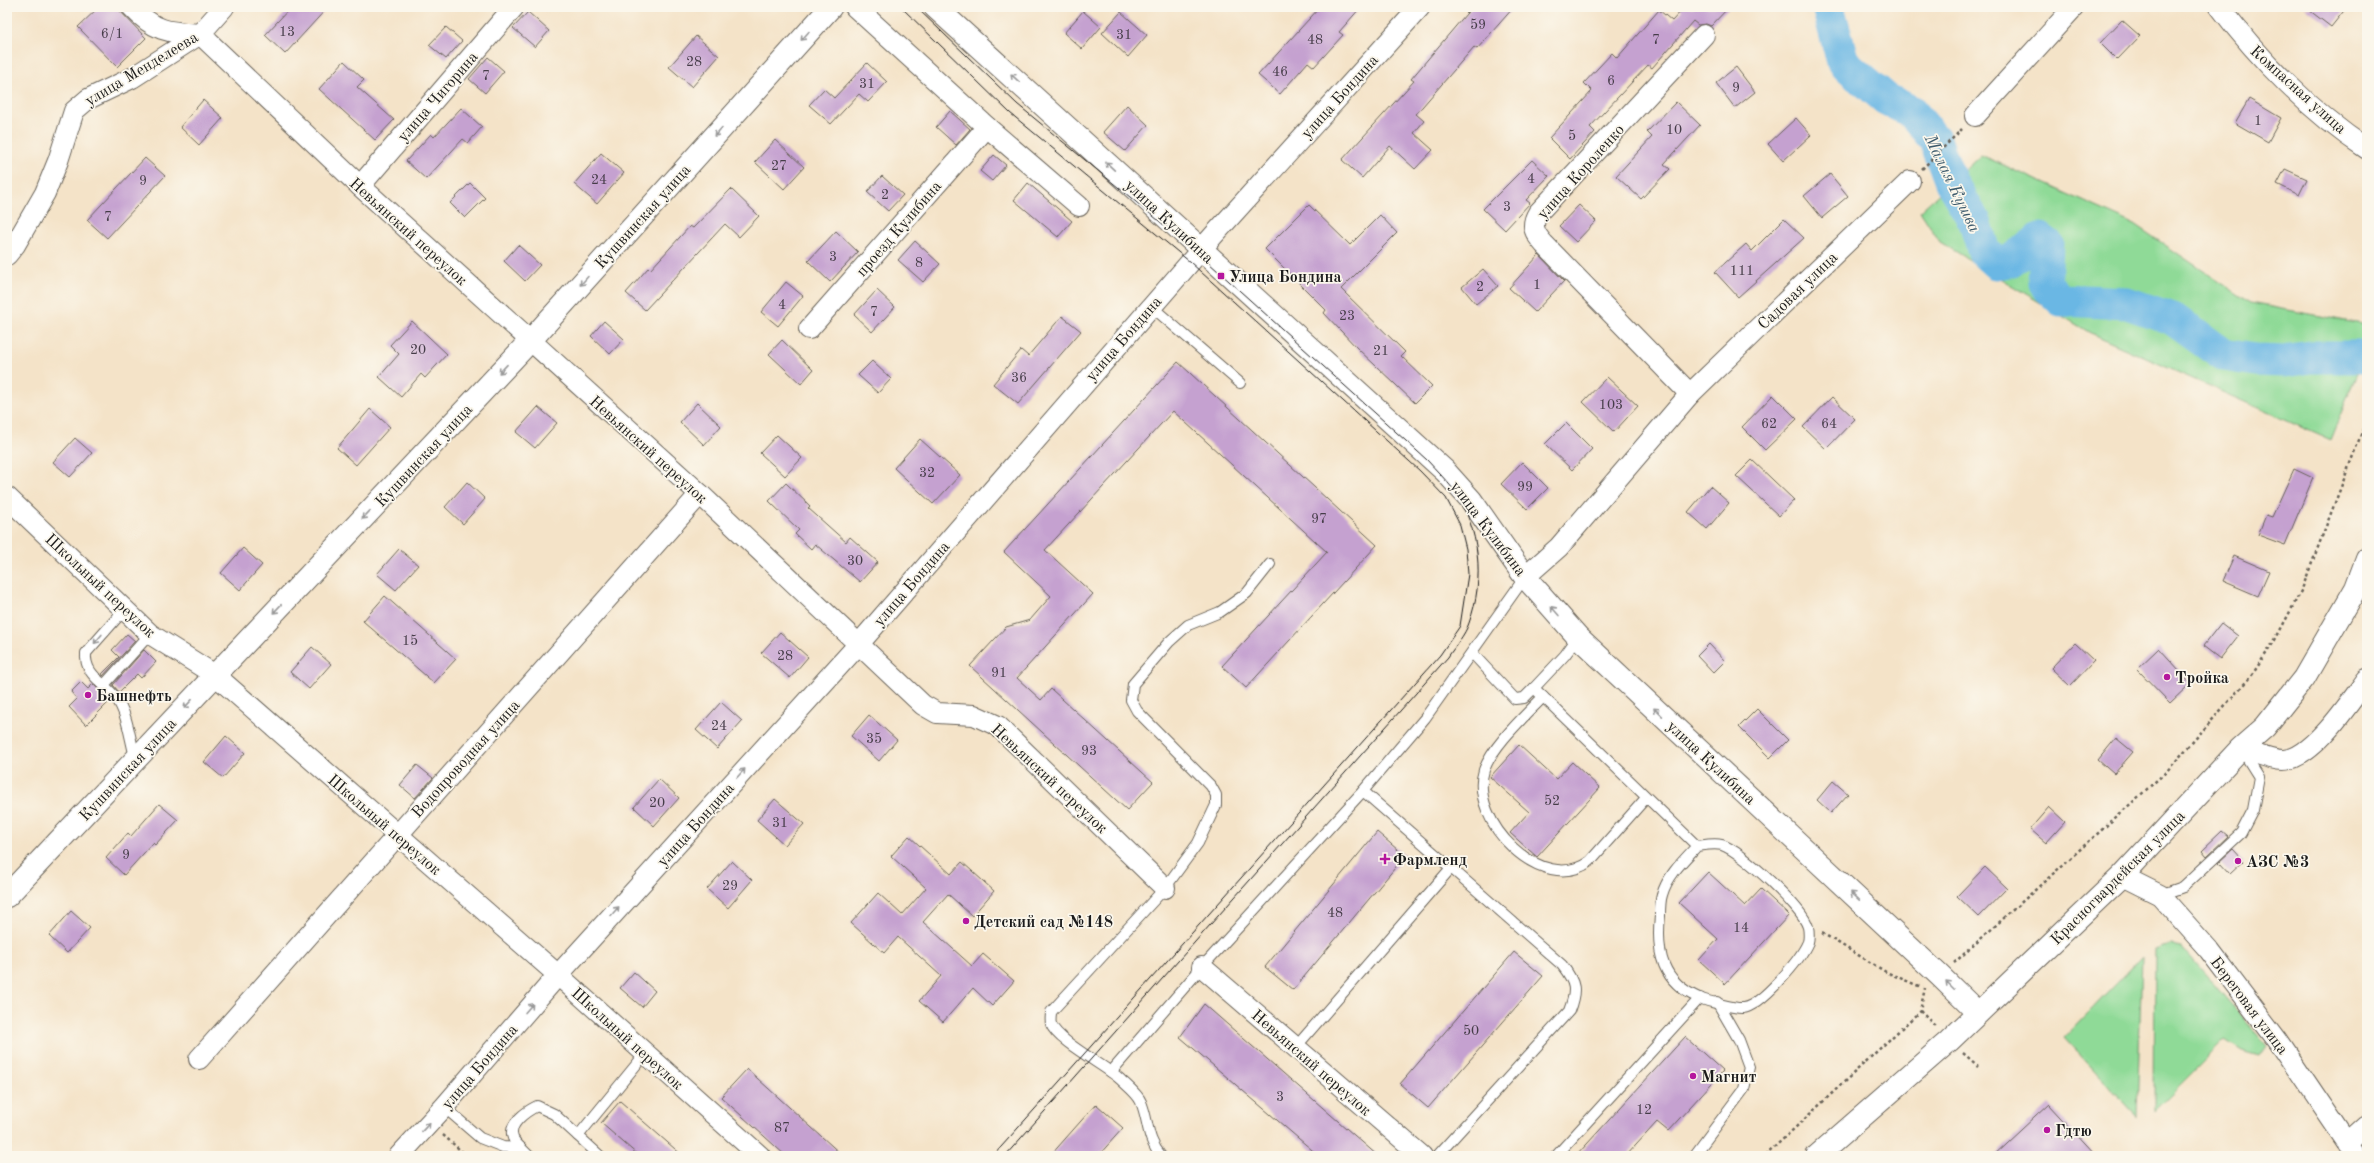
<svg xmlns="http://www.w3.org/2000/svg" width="2374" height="1163" viewBox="0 0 2374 1163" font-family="'Old Standard TT',serif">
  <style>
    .green { fill: #8fda97; stroke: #567b5a }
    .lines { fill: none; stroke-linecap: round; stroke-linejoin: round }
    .river { stroke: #6bb7e4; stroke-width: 33 }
    .building { fill: #c5a1d0 }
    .service-casing { stroke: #686258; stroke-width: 12 }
    .minor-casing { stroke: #686258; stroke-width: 22 }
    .secondary-casing { stroke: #686258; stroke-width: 24 }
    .path { stroke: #686258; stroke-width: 2.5; stroke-dasharray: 3 3; stroke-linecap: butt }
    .service { stroke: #fff; stroke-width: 10 }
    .minor { stroke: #fff; stroke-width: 20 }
    .secondary { stroke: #fff; stroke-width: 22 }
    .tram { stroke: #1c1c1c; stroke-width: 1 }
    .oneway { stroke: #999 }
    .poi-dot { fill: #b5179e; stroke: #fbf7ec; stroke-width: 1.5 }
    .labels { text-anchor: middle; stroke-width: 3.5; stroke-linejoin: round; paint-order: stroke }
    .number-label { font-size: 14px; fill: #463d49 }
    .street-label { font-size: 16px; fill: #1c1c1c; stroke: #fbf7ec }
    .poi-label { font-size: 16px; font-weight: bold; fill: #1c1c1c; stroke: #fbf7ec; text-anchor: start }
    .water-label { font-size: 17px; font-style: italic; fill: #3c5a6c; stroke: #fbf7ec }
  </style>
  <rect width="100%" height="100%" fill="#fbf7ec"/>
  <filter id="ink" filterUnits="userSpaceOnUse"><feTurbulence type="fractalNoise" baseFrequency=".025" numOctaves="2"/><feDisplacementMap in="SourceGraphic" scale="8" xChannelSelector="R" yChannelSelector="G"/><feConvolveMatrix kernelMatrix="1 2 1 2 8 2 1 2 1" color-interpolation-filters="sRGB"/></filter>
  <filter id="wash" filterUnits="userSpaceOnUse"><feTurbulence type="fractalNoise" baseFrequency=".012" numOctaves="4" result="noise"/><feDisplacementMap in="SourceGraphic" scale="16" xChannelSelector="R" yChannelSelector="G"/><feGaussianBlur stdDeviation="0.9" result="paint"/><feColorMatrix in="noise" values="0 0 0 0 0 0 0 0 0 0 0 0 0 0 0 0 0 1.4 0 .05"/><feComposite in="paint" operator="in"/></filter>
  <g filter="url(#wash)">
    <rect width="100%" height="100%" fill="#f4e3c8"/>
    <g class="green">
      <path d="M1981 155 2134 224 2251 303 2367 325V349L2330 440 2092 334 1940 242 1920 211Z"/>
      <path d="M2172 945 2182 947 2267 1046 2260 1056 2242 1051 2225 1040 2154 1111 2155 951Z"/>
      <path d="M2142 957 2137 1116 2064 1038Z"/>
    </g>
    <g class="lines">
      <path class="river" d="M1828 7 1843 62 1886 99 1912 112 1935 140 1951 182 1975 222 1984 252 1996 263 2010 261 2040 239 2047 244 2045 284 2061 300 2127 303 2173 319 2223 355 2256 360 2284 361 2311 357H2367"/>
    </g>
    <g id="blocks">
      <g class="building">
        <path d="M99 7H116L146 38 117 67 78 27Z"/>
        <path d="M291 7H328L285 54 265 35Z"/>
        <path d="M1320 7H1361L1339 32 1343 35 1314 67 1308 62 1280 94 1258 75Z"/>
        <path d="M1472 7H1514L1477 49 1474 47 1416 114 1424 121 1414 133 1433 150 1415 169 1390 146 1362 178 1342 160 1414 81 1411 79Z"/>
        <path d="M1678 7H1729L1711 26 1706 24 1698 25 1693 21 1652 68 1648 65 1590 127 1595 132 1570 159 1549 138 1592 91 1584 83 1612 53 1617 58 1659 10 1672 21 1682 10Z"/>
        <path d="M2305 7H2347L2331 27Z"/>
        <path d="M1083 11 1101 27 1082 49 1064 33Z"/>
        <path d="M528 12 549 31 535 47 513 28Z"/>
        <path d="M1121 12 1147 35 1128 57 1102 33Z"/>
        <path d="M2122 20 2140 36 2117 60 2100 43Z"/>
        <path d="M446 27 462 41 446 59 429 45Z"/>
        <path d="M696 36 719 56 692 87 669 67Z"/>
        <path d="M488 57 504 71 485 93 469 79Z"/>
        <path d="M344 61 364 80 357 87 394 120 375 140 319 89Z"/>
        <path d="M867 63 887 82 868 102 859 94 831 124 809 105 824 89 834 98Z"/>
        <path d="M1736 67 1755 92 1735 108 1716 83Z"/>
        <path d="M2249 99 2281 118 2268 142 2235 123Z"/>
        <path d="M203 100 223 118 199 145 180 127Z"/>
        <path d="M1676 102 1700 125 1664 164 1670 169 1641 199 1616 176 1652 137 1647 132Z"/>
        <path d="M1127 105 1148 125 1125 151 1103 132Z"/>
        <path d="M461 108 482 127 468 143 463 139 426 179 406 161 431 134 434 137Z"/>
        <path d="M950 111 970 129 956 145 936 127Z"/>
        <path d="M1796 118 1811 135 1783 161 1768 144Z"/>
        <path d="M775 140 804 167 784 189 755 162Z"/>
        <path d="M601 153 624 173 597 204 574 184Z"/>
        <path d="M994 155 1006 165 992 181 980 171Z"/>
        <path d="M145 158 165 176 107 238 87 220Z"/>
        <path d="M1532 160 1549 176 1526 200 1530 203 1505 230 1483 209Z"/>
        <path d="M2285 169 2307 179 2299 195 2277 184Z"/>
        <path d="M1830 174 1848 196 1822 218 1804 196Z"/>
        <path d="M882 176 903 195 888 211 867 192Z"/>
        <path d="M470 183 485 198 465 218 450 203Z"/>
        <path d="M1028 183 1072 221 1058 237 1014 200Z"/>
        <path d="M731 189 759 216 739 237 725 224 645 310 626 293 648 268 650 270 690 226 693 228Z"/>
        <path d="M1309 205 1350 245 1380 215 1397 233 1341 289 1405 352 1401 356 1432 386 1415 403 1357 348 1324 313 1326 310 1265 249Z"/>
        <path d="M1579 205 1596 221 1576 242 1559 226Z"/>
        <path d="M1784 219 1804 238 1738 297 1715 272 1746 244 1752 251Z"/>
        <path d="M836 231 858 252 830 282 808 261Z"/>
        <path d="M915 241 940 264 923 282 898 260Z"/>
        <path d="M518 245 540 265 525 281 504 261Z"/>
        <path d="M1539 255 1564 281 1535 312 1509 288Z"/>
        <path d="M1483 269 1498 286 1476 304 1462 287Z"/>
        <path d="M786 282 803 296 778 326 761 312Z"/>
        <path d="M877 290 895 307 872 332 854 315Z"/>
        <path d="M1062 316 1081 331 1018 404 993 384 1021 350 1028 356Z"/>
        <path d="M412 321 447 354 425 378 421 374 401 397 379 377 399 354 390 345Z"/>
        <path d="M604 321 624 339 610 354 591 336Z"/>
        <path d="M782 340 813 370 801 384 769 354Z"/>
        <path d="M872 361 891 379 878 393 858 375Z"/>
        <path d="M1178 362 1377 545 1246 688 1222 666 1327 552 1173 411 1045 550 1093 594 1017 678 1041 700 1051 689 1153 782 1127 810 970 666 1006 627 1030 620 1051 596 1004 552Z"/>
        <path d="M1607 377 1638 406 1614 432 1583 402Z"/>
        <path d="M1773 395 1797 419 1765 450 1742 427Z"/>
        <path d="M1832 397 1855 419 1826 449 1803 427Z"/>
        <path d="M697 403 721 426 704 445 680 422Z"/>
        <path d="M538 407 557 423 535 448 516 432Z"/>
        <path d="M370 409 390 427 356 465 337 448Z"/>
        <path d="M1566 423 1592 449 1572 470 1545 444Z"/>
        <path d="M777 435 802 458 785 476 760 453Z"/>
        <path d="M75 438 92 453 70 477 53 462Z"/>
        <path d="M920 439 960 475 933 504 894 468Z"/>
        <path d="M1752 460 1794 500 1779 516 1736 476Z"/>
        <path d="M1522 462 1548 488 1527 509 1501 484Z"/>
        <path d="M2294 469 2313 478 2285 545 2258 535 2266 515 2272 517Z"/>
        <path d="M467 482 485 499 463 524 445 507Z"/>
        <path d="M786 483 810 506 808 508 846 542 850 537 878 562 860 582 815 544 811 549 795 534 799 530 769 501Z"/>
        <path d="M1710 486 1729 503 1707 529 1688 512Z"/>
        <path d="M243 548 262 565 240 590 221 573Z"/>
        <path d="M399 549 418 565 396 590 377 574Z"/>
        <path d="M2234 556 2269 571 2258 596 2223 581Z"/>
        <path d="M385 596 456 659 434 683 363 621Z"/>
        <path d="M2221 623 2238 636 2220 659 2203 646Z"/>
        <path d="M780 632 808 657 790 678 761 653Z"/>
        <path d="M127 634 135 641 103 676 102 674 119 657 112 650Z"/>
        <path d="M2075 643 2094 661 2070 686 2051 668Z"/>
        <path d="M1709 644 1725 661 1713 673 1697 656Z"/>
        <path d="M312 647 331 664 309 689 290 672Z"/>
        <path d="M2159 648 2191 683 2170 703 2137 669Z"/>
        <path d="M144 650 156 662 141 678 137 674 119 692 113 685Z"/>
        <path d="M81 682 88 689 93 684 110 701 86 725 69 707 77 699 71 692Z"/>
        <path d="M721 702 742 721 717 749 696 730Z"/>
        <path d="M1757 709 1788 740 1770 758 1739 727Z"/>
        <path d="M869 715 897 740 879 761 851 736Z"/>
        <path d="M226 736 245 753 223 778 204 762Z"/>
        <path d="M2116 738 2133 752 2114 774 2098 760Z"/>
        <path d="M1519 745 1556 779 1572 762 1600 788 1537 857 1510 833 1529 812 1490 777Z"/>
        <path d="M417 765 433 778 415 798 400 785Z"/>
        <path d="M659 779 679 798 654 826 634 807Z"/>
        <path d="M1833 781 1848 794 1831 813 1817 800Z"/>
        <path d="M775 799 804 824 785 845 757 820Z"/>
        <path d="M159 804 178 820 155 845 153 843 124 875 106 858 128 833 131 836Z"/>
        <path d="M2049 807 2065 822 2046 843 2030 829Z"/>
        <path d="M2222 831 2228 836 2207 856 2202 850Z"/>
        <path d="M1377 832 1405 856 1293 990 1265 967Z"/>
        <path d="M909 836 951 874 962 862 994 891 972 916 948 894 923 922 972 966 983 954 1014 981 992 1006 973 988 943 1022 919 1001 941 976 898 937 884 953 851 923 878 893 902 915 926 888 891 856Z"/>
        <path d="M2233 849 2244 861 2230 874 2219 862Z"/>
        <path d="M732 861 752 880 728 908 707 889Z"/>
        <path d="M1985 867 2007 888 1979 917 1957 896Z"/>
        <path d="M1708 872 1745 906 1761 889 1789 915 1725 984 1699 960 1718 939 1679 903Z"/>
        <path d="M71 911 90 928 67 953 49 936Z"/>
        <path d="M1514 952 1543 976 1428 1108 1400 1084Z"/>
        <path d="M634 972 655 991 642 1007 620 988Z"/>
        <path d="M1204 1004 1378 1156H1319L1180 1037Z"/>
        <path d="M1685 1037 1723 1071 1668 1131 1657 1122 1626 1156H1576Z"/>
        <path d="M747 1069 843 1156H786L721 1097Z"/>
        <path d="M620 1101 683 1156H639L601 1123Z"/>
        <path d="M1096 1104 1123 1128 1098 1156H1050Z"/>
        <path d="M2049 1104 2097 1156H1993Z"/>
      </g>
    </g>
  </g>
  <g filter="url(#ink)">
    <use href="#blocks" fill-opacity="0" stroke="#686258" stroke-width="1"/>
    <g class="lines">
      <defs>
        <g id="service">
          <path d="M1151 306 1240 383"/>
          <path d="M124 610 86 653C84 675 104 682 116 698 128 714 130 741 136 760"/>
          <path d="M1472 653 1515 699 1524 698 1534 688 1697 846C1684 860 1667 876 1662 895 1660 901 1660 909 1660 916 1656 953 1662 982 1699 998 1707 1001 1736 1009 1743 1008 1761 1006 1801 959 1808 942 1809 939 1809 931 1808 927 1803 908 1741 851 1722 845 1714 843 1705 845 1697 846"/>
          <path d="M104 685 150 634"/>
          <path d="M1534 688 1565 655 1578 637"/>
          <path d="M1543 697C1525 716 1493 745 1484 770 1468 821 1543 897 1590 861L1646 798"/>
          <path d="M1363 791 1562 965C1576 983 1577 990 1569 1011L1437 1156"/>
          <path d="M2160 895 2183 887 2241 833 2253 810 2259 777 2242 750"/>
          <path d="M1295 1048 1451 868"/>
          <path d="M1111 1072 1202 967 1363 791 1425 718 1525 577"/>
          <path d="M444 1107 480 1138 503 1147 521 1148 529 1156"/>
          <path d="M578 1136 645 1054"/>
          <path d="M521 1148C518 1145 514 1141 513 1138 507 1124 527 1111 537 1106L554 1114 600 1156"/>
          <path d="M1161 1156C1146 1138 1149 1121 1141 1102 1138 1094 1126 1085 1120 1079 1106 1066 1057 1041 1051 1024 1050 1021 1051 1015 1051 1012L1165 888 1198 843 1216 805V795L1211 786 1137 711 1131 700 1133 684 1169 642 1188 625 1220 612 1247 593 1270 564"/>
          <path d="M1556 1156 1700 998"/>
          <path d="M1694 1156 1744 1089 1749 1067 1739 1040 1717 1002"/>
        </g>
        <g id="minor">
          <path d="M132 7C155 32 168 32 200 34L360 186 700 494 923 705 937 713 974 715 998 726 1165 888"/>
          <path d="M855 7 987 127 1079 206"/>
          <path d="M2220 7C2259 59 2312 113 2367 149"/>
          <path d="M1975 116 2074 7"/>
          <path d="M360 186 514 7"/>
          <path d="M7 255 15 245 45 193 58 161 74 111 88 99 132 78 200 34 224 7"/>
          <path d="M809 329 987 127"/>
          <path d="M1690 394 1544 244C1535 234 1530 226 1538 213L1704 35"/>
          <path d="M7 497 150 634 215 675 558 975 760 1156"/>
          <path d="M1525 577 1559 547 1690 394 1910 181"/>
          <path d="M2241 748C2254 752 2270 760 2283 760 2312 760 2350 702 2367 679"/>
          <path d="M2122 876 2160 895 2209 950 2278 1041 2356 1156"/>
          <path d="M1202 967 1422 1156"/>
          <path d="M199 1059 700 494"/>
          <path d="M2347 1144 2367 1126"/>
          <path d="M399 1156 444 1107 558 975 858 645 1213 236 1420 7"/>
        </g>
        <g id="secondary">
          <path d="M935 7 1445 471 1471 500 1525 577 1578 637 1939 975 1978 1013"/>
          <path d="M7 896 530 341 831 7"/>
          <path d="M1817 1156 1949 1041 2122 876 2241 748 2265 727 2304 678 2356 588 2367 559"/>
        </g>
      </defs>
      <use href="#service" class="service-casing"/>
      <use href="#minor" class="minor-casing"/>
      <use href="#secondary" class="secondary-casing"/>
      <g class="path">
        <path d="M1922 169 1962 129"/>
        <path d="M1822 933 1886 972 1921 987"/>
        <path d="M1954 963 2166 772 2252 675 2275 640 2302 589 2367 419"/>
        <path d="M1920 1011 1935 1026"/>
        <path d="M1963 1053 1978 1066"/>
        <path d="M443 1135 467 1156"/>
        <path d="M1765 1156 1920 1011 1925 988"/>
      </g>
      <use href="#service" class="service"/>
      <use href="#minor" class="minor"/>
      <use href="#secondary" class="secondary"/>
      <g class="tram">
        <path d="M901 7 1010 113 1190 262 1420 471 1446 498 1460 525 1466 549 1468 574 1460 626 1440 655 993 1156"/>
        <path d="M916 7 1017 104 1198 253 1427 460C1436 470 1446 480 1454 490 1480 529 1485 579 1469 623 1465 635 1455 646 1448 657L1005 1156"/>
      </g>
    </g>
    <defs><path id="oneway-shaft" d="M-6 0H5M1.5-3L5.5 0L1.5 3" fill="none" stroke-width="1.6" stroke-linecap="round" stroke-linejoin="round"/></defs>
    <g class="oneway">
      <use href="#oneway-shaft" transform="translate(805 36) rotate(132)"/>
      <use href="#oneway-shaft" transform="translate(1015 78) rotate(-137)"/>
      <use href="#oneway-shaft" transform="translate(718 132) rotate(132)"/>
      <use href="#oneway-shaft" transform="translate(1110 166) rotate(-137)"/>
      <use href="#oneway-shaft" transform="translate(584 281) rotate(132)"/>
      <use href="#oneway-shaft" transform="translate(503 369) rotate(133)"/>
      <use href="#oneway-shaft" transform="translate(366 515) rotate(133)"/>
      <use href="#oneway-shaft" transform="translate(277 609) rotate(133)"/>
      <use href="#oneway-shaft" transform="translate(1555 611) rotate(-131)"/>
      <use href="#oneway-shaft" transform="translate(98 639) rotate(130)"/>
      <use href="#oneway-shaft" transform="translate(188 704) rotate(133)"/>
      <use href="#oneway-shaft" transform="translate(1658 712) rotate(-137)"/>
      <use href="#oneway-shaft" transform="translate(741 773) rotate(-48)"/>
      <use href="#oneway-shaft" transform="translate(1855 896) rotate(-137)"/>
      <use href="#oneway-shaft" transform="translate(615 911) rotate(-48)"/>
      <use href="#oneway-shaft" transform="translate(1950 985) rotate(-135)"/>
      <use href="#oneway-shaft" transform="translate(529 1008) rotate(-49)"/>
      <use href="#oneway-shaft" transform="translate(426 1127) rotate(-47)"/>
    </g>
  </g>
  <g class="poi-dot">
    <rect x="1217" y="272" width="8" height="8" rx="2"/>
    <circle cx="2167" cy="677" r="4"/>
    <circle cx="88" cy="695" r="4"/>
    <path d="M1383 853h4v4h4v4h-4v4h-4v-4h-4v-4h4z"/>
    <circle cx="2238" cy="861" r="4"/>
    <circle cx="966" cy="921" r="4"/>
    <circle cx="1693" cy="1076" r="4"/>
    <circle cx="2047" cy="1130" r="4"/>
  </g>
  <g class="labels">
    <g class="number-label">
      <text x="1478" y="29">59</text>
      <text x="287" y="36">13</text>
      <text x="112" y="38">6/1</text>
      <text x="1124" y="39">31</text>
      <text x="1315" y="44">48</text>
      <text x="1656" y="44">7</text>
      <text x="694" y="66">28</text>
      <text x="1280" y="76">46</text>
      <text x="486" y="80">7</text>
      <text x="1611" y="85">6</text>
      <text x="867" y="88">31</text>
      <text x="1736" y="92">9</text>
      <text x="2258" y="125">1</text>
      <text x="1674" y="134">10</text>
      <text x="1572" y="140">5</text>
      <text x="779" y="170">27</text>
      <text x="1531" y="183">4</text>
      <text x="599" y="184">24</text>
      <text x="143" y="185">9</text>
      <text x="885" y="199">2</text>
      <text x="1507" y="211">3</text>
      <text x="108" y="221">7</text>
      <text x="833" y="261">3</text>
      <text x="919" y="267">8</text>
      <text x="1742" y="275">111</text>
      <text x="1537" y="289">1</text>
      <text x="1480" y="291">2</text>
      <text x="782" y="309">4</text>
      <text x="874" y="316">7</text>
      <text x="1347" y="320">23</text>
      <text x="418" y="354">20</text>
      <text x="1381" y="355">21</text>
      <text x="1019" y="382">36</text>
      <text x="1611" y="409">103</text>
      <text x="1769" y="428">62</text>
      <text x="1829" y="428">64</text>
      <text x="927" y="477">32</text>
      <text x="1525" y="491">99</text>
      <text x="1319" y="523">97</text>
      <text x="855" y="565">30</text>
      <text x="410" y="645">15</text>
      <text x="785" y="660">28</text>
      <text x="999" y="677">91</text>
      <text x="719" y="730">24</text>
      <text x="874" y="743">35</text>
      <text x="1089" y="755">93</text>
      <text x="1552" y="805">52</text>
      <text x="657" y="807">20</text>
      <text x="780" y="827">31</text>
      <text x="126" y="859">9</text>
      <text x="730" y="890">29</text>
      <text x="1335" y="917">48</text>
      <text x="1741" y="932">14</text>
      <text x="1471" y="1035">50</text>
      <text x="1280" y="1101">3</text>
      <text x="1644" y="1114">12</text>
      <text x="782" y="1132">87</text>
    </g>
    <g class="street-label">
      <text transform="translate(141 68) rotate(-31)" y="6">улица Менделеева</text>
      <text transform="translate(2299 89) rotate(42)" y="6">Компасная улица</text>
      <text transform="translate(437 96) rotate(-49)" y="6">улица Чигорина</text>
      <text transform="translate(1339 96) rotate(-48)" y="6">улица Бондина</text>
      <text transform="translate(1580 171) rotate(-48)" y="6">улица Короленко</text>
      <text transform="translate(642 216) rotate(-48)" y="6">Кушвинская улица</text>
      <text transform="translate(1170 221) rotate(43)" y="6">улица Кулибина</text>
      <text transform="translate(898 228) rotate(-49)" y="6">проезд Кулибина</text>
      <text transform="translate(409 231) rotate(42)" y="6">Невьянский переулок</text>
      <text transform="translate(1797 290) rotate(-44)" y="6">Садовая улица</text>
      <text transform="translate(1123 338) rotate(-49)" y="6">улица Бондина</text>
      <text transform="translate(649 449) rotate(42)" y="6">Невьянский переулок</text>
      <text transform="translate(423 455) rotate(-47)" y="6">Кушвинская улица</text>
      <text transform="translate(1489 528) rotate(53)" y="6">улица Кулибина</text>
      <text transform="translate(911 583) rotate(-49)" y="6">улица Бондина</text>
      <text transform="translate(101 585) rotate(43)" y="6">Школьный переулок</text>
      <text transform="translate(465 758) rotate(-48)" y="6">Водопроводная улица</text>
      <text transform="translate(1712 762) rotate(43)" y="6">улица Кулибина</text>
      <text transform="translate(127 769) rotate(-47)" y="6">Кушвинская улица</text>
      <text transform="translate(1050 778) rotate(43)" y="6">Невьянский переулок</text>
      <text transform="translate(385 824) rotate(41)" y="6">Школьный переулок</text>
      <text transform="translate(695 824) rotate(-48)" y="6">улица Бондина</text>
      <text transform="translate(2117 877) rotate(-45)" y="6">Красногвардейская улица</text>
      <text transform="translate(2250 1005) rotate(53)" y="6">Береговая улица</text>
      <text transform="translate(628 1038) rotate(42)" y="6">Школьный переулок</text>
      <text transform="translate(1312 1062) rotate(41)" y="6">Невьянский переулок</text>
      <text transform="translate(479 1066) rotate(-49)" y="6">улица Бондина</text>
    </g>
    <g class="poi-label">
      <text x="1229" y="282">Улица Бондина</text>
      <text x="2175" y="683">Тройка</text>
      <text x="96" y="701">Башнефть</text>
      <text x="1393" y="865">Фармленд</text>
      <text x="2246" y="867">АЗС №3</text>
      <text x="974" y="927">Детский сад №148</text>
      <text x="1701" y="1082">Магнит</text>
      <text x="2055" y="1136">Гдтю</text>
    </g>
    <g class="water-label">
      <text transform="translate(1953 183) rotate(64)" y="6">Малая Кушва</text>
    </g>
  </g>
  <rect width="2374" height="1163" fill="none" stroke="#fbf7ec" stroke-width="24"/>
</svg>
